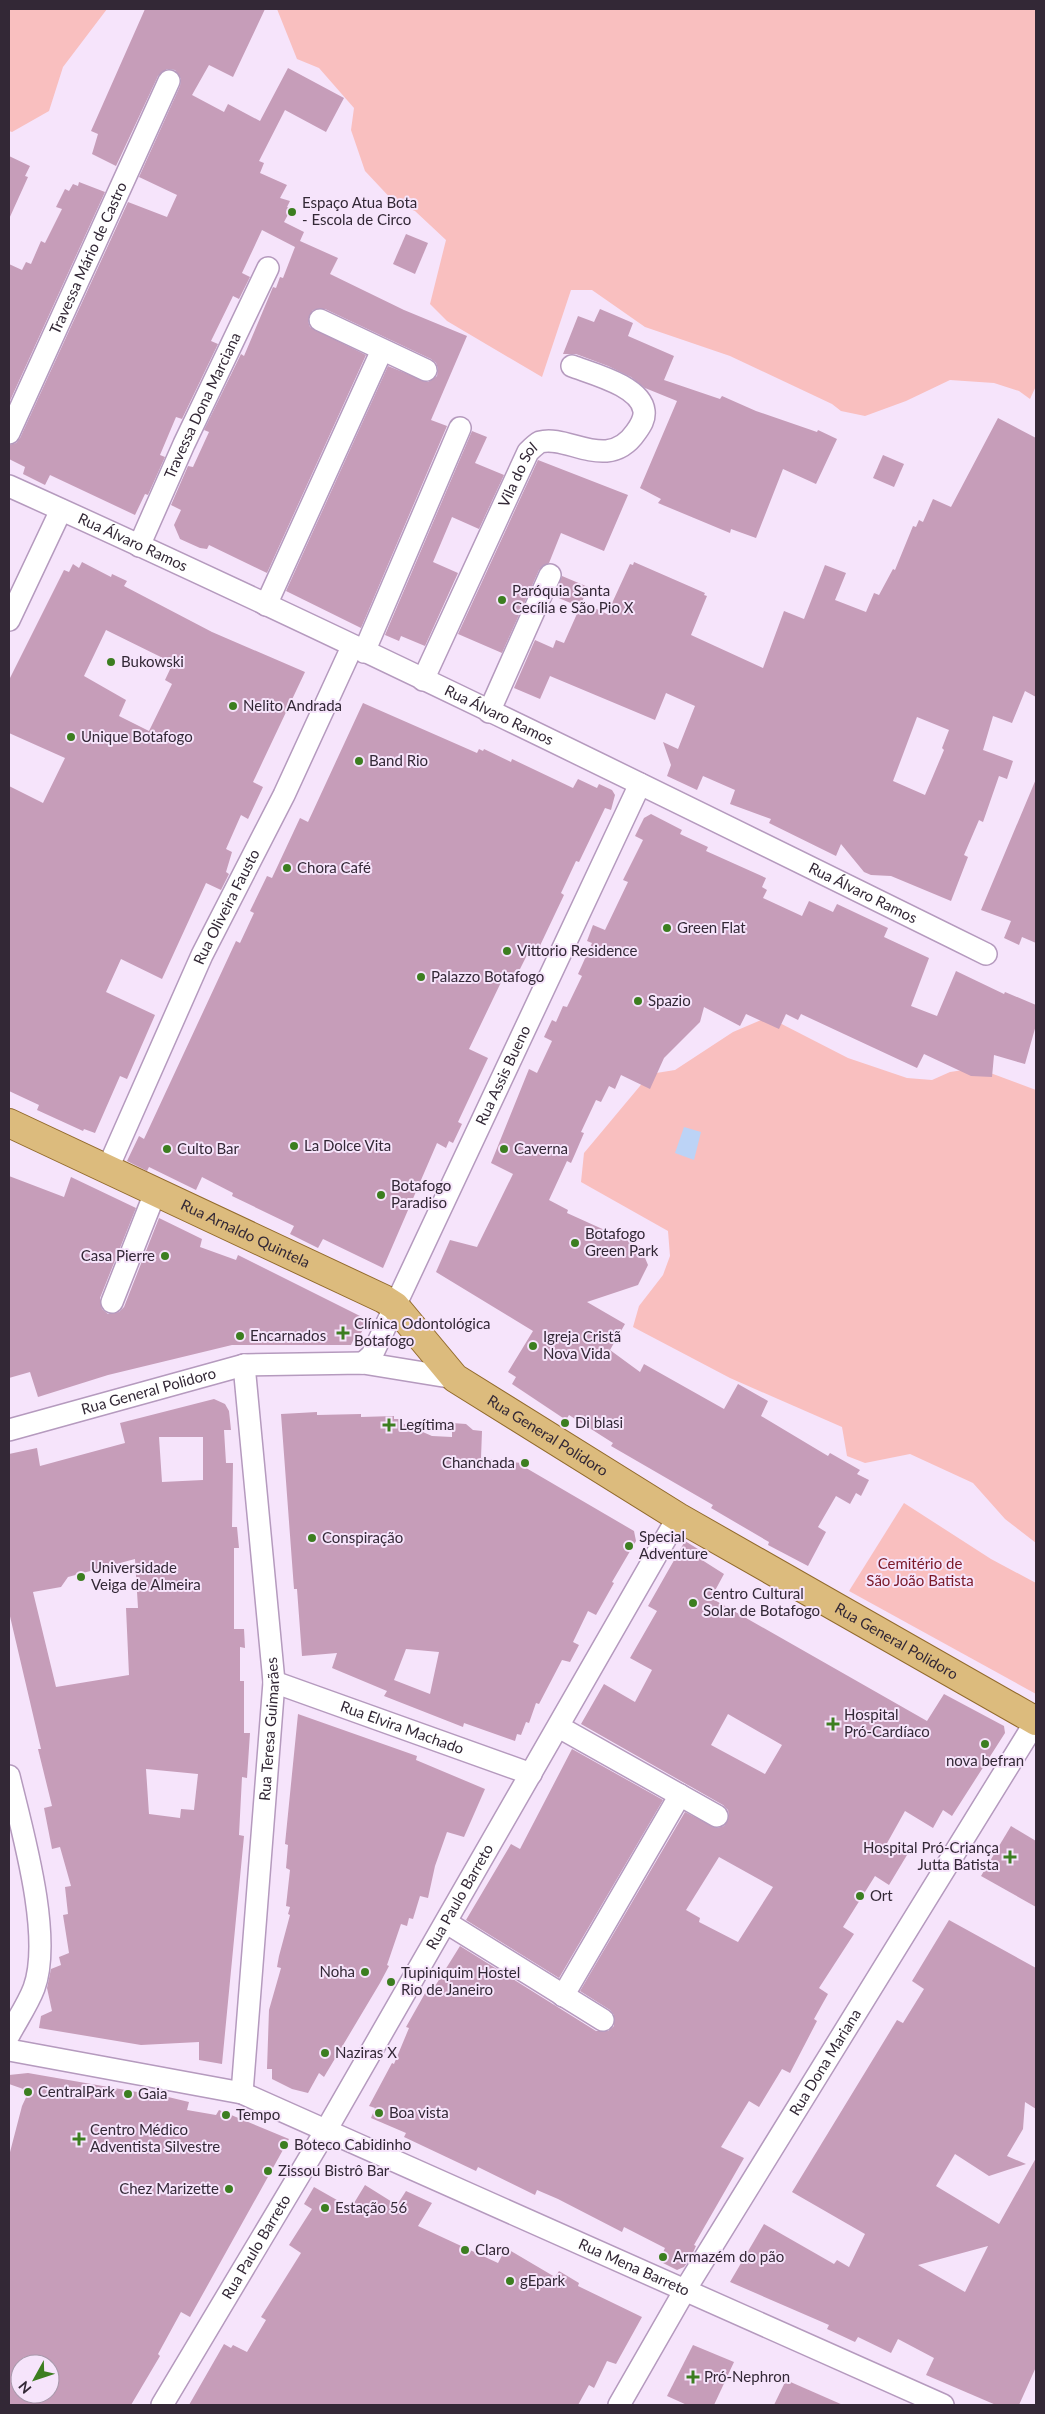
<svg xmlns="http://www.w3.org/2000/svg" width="1045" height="2414" viewBox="0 0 1045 2414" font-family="Lato,sans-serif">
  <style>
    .green { fill: #f9bfbf }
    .water { fill: #bcd3f6 }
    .building { fill: #c69db9; fill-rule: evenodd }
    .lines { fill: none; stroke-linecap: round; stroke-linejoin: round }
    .minor-casing { stroke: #b59abe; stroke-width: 24 }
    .major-casing { stroke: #926a2c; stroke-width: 30 }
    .minor { stroke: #fff; stroke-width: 21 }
    .major { stroke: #dcbb7d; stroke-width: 28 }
    .poi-dot { fill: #3c7e20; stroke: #f6e4fb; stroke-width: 2 }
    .labels { text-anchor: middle; stroke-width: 4; stroke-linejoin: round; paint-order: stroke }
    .poi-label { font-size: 15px; fill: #332836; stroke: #f6e4fb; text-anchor: start }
    .street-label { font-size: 15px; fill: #332836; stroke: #f6e4fb }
    .park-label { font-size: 15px; fill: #7a1827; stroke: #f6e4fb }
  </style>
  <rect width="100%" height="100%" fill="#f6e4fb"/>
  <g class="green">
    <path d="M9 9H107L63 67 49 111 12 132 9 131Z"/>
    <path d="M277 9H1036V386L1030 399 1019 391 994 383 950 380 906 401 865 416 841 411 832 404 730 356 645 327 592 290H571L542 377 447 321 430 304 446 240 415 211 395 203 365 171 351 130 354 108 319 68 297 59Z"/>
    <path d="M768 1017 848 1058 907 1078 932 1080 950 1072 977 1068 1036 1090V1543L1005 1519 973 1483 910 1454 865 1463 847 1456 842 1427 730 1378 633 1327 639 1306 663 1275 670 1256 668 1231 581 1182 584 1153 650 1074 675 1070 733 1032Z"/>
    <path d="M904 1503 991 1559 1036 1583V1694L849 1591Z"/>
  </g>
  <path class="water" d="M684 1127 701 1132 694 1160 675 1153Z"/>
  <g class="building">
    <path d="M145 9H265L233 77 209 65 192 95 224 112 228 104 260 121 288 68 344 98 326 132 285 110 259 161 264 163 260 173 287 185 280 198 290 201 287 207 291 209 284 222 304 232 300 241 338 258 330 274 404 310 467 336 431 420 447 426 361 628 286 591 388 366 428 382 437 376 438 369 436 363 431 359 325 309 313 310 308 321 310 327 366 355 267 573 209 545 207 549 200 548 180 539 174 525 181 510 171 505 188 466 193 467 209 432 204 430 241 354 244 356 273 287 276 288 280 277 283 278 295 247 262 230 242 273 250 277 239 299 233 296 211 341 218 344 182 419 176 417 160 455 165 457 148 495 145 494 135 515 50 475 45 485 23 474 25 467 9 459V445L16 443 20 438 128 202 167 217 177 195 139 177 180 86 181 79 175 70 167 69 158 76 116 166 92 154 98 134 91 131Z"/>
    <path d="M9 156 30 166 25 176 28 177 9 219Z"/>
    <path d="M79 182 105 192 9 403V264L22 270 26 262 31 264 41 241 45 243 62 209 56 207 65 189 69 191 73 184 78 186Z"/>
    <path d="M406 234 428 243 415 274 393 264Z"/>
    <path d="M600 309 633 323 628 336 674 356 664 380 720 399 722 396 756 411 817 432 818 430 837 439 816 484 783 469 756 538 731 529 730 533 658 503 661 499 640 488 677 401 645 388 631 377 608 366 576 354H563L578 316 594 322Z"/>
    <path d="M998 418 1036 438V697L1025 691 1012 723 993 716 983 750 1013 761 1007 779 999 776 983 822 979 820 964 855 968 857 951 901 891 876 871 875 864 872 841 844 836 856 769 823 771 819 730 804 735 790 703 776 697 790 667 776 671 765 663 742 678 749 695 706 666 693 655 720 550 676 540 699 514 688 535 640 553 648 556 640 564 643 580 607 554 596 562 576 588 587 582 602 607 614 630 564 633 565 634 562 705 593 704 595 707 596 691 635 763 668 784 611 804 619 825 565 846 573 835 600 866 612 874 593 879 595 893 569 895 570 913 526 916 527 919 520 923 522 933 499 951 507ZM917 717 949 730 942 748 944 750 925 795 893 781Z"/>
    <path d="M472 431 487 437 475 463 504 475 479 529 452 517 433 562 458 573 425 646 401 636 399 641 385 635Z"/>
    <path d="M883 455 904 464 894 487 873 478Z"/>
    <path d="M538 460 628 495 604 551 561 533 549 563 539 570 502 653 458 634Z"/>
    <path d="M82 562 111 577 112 574 127 581 124 586 212 632 305 672 253 782 263 787 248 819 241 815 226 849 232 852 226 872 229 874 221 890 206 883 162 979 121 959 106 992 155 1015 127 1079 120 1076 95 1133 84 1129 83 1131 37 1110 39 1105 9 1091V786L43 803 65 758 9 733V680L64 570 69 572 73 564 79 568ZM106 630 173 663 165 680 172 684 149 731 119 716 126 700 84 676Z"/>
    <path d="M363 703 477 753 479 749 483 751 484 749 511 762 512 759 573 788 578 779 597 788 599 784 612 790 615 795 611 810 605 808 579 862 576 861 561 893 564 895 537 952 530 949 514 981 504 976 469 1049 488 1058 458 1122 462 1124 453 1143 449 1141 446 1148 437 1143 383 1268 323 1239 318 1248 290 1234 294 1226 232 1196 233 1193 202 1177 196 1190 149 1167 147 1171 127 1161 139 1136 144 1139 236 941 240 943 254 913 250 911 267 876 272 878 300 818 308 822Z"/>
    <path d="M1036 779V943L1022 937 1019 945 1004 938 1011 921 981 910Z"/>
    <path d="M651 814 682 830 680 834 708 847 706 851 766 878 762 887 767 890 763 898 802 916 809 901 833 912 837 904 888 928 884 937 929 958 911 1006 937 1016 956 971 1004 994 1005 992 1036 1005V1025L1025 1064 994 1055 992 1077 971 1076 924 1054 917 1068 801 1014 798 1020 786 1014 779 1029 746 1014 740 1026 704 1007 700 1022 664 1058 650 1089 621 1075 615 1089 609 1086 601 1102 596 1100 581 1132 584 1133 575 1154 571 1163 567 1161 549 1200 568 1210 567 1213 640 1246 648 1265 638 1285 587 1302 625 1324 610 1350 640 1372 644 1364 724 1409 738 1384 768 1401 761 1416 828 1456 830 1453 860 1470 857 1474 869 1480 861 1496 856 1493 850 1504 836 1496 818 1527 826 1532 808 1566 768 1545 769 1542 711 1508 713 1505 611 1446 613 1443 569 1415 566 1420 512 1384 516 1377 508 1372 533 1331 436 1272 450 1240 477 1247 513 1174 491 1163 529 1069 537 1073 552 1041 544 1037 552 1020 556 1022 563 1006 567 1007 582 976 578 974 592 943 587 941 593 925 605 930 628 882 623 880 643 840 635 836 644 818Z"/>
    <path d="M9 1176 64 1197 71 1177 136 1208 100 1298 102 1309 108 1314 119 1312 124 1307 159 1218 202 1239 200 1247 236 1260 238 1255 368 1320 360 1335 356 1334 351 1345H232L108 1375 38 1397 30 1372 9 1378Z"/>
    <path d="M214 1399 225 1404 229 1411 231 1430H224L226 1463H233L232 1527H237L239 1548H234V1629H244L245 1648 240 1647V1681H244V1733H250L247 1778 242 1777 239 1835 244 1836 222 2064 199 2060V2042L141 2045 39 2028 41 2016 52 2011 47 1988 51 1969 61 1965 59 1957 69 1953 63 1915 68 1914 65 1887 71 1886 60 1847 52 1849 44 1808 52 1806 38 1749H41L9 1612V1454L37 1448 40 1466 125 1443 120 1423ZM159 1437H203V1480L162 1482ZM135 1559 138 1608H126L129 1675 56 1687 33 1592 61 1587 68 1577ZM146 1769 198 1774 194 1810 181 1809 180 1818 149 1814Z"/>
    <path d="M317 1412V1415L361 1414V1417L394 1416V1419H401L402 1423 432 1436 452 1437V1423L466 1424 473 1430 482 1431 481 1458 521 1463V1465L634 1531 636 1541 612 1582 614 1583 596 1615 588 1611 573 1642 579 1645 570 1662 562 1660 539 1704 536 1703 529 1723 526 1722 521 1735 517 1734 515 1741 464 1723 463 1727 384 1696 387 1691 332 1668 337 1653 302 1656 297 1589H294L281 1414ZM406 1649 439 1652 430 1694 394 1680Z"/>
    <path d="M685 1541 706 1554 702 1560 724 1574 711 1598 927 1721 944 1694 1004 1726 1005 1733 952 1816 943 1810 933 1828 905 1811 886 1845 907 1855 889 1885 875 1876 843 1927 854 1934 819 1988 828 1994 814 2019 817 2021 790 2073 782 2069 759 2107 749 2101 721 2147 744 2158 694 2245 696 2246 690 2259 684 2267 677 2270 659 2261 665 2248 624 2227 622 2232 558 2199 537 2190 535 2195 478 2167 476 2171 404 2137 406 2133 371 2118 375 2108 369 2106 392 2063 394 2064 409 2028 406 2027 428 1988 432 1991 460 1946 596 2031H608L614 2026V2015L610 2010 580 1991 685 1812 717 1828 724 1826 729 1816 728 1810 723 1805 581 1724 604 1684 635 1702 652 1670 630 1658 657 1611 648 1606ZM728 1714 782 1745 765 1774 711 1745ZM719 1857 773 1887 738 1942 699 1922 700 1918 686 1910Z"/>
    <path d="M298 1714 417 1756 416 1760 485 1789 464 1837 447 1832 435 1866 428 1898 420 1896 413 1919 409 1918 407 1926 401 1924 387 1965 389 1966 380 1983 324 2077 319 2073 308 2093 292 2089 272 2079V2069H267L269 2010 281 1968 277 1967 279 1956 290 1915 288 1914 290 1907 286 1906 290 1870 286 1868 288 1845 285 1844Z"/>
    <path d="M572 1749 663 1800 559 1978 466 1920 511 1844 520 1849Z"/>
    <path d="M1011 1826 1036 1841V1907L981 1876Z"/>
    <path d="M949 1920 1036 1968V2109L1025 2102 1023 2129 1007 2156 1026 2164 989 2176 955 2154 936 2186 999 2224 1036 2158V2367L1019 2405H996L926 2375 934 2358 898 2339 891 2353 858 2337 855 2342 827 2329 829 2325 730 2282 764 2224 834 2264 837 2260 849 2267 865 2234 792 2192 897 2020 903 2023 924 1989 912 1981ZM988 2246 965 2292 918 2265Z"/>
    <path d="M28 2073 143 2093V2091L189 2102 187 2110 216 2115 219 2110 289 2139 190 2317 181 2312 158 2354 160 2356 131 2405H9V2156L22 2106 29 2091 9 2084V2075ZM20 2364H50V2394H20Z"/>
    <path d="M365 2185 397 2205 406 2191 432 2203 418 2226 498 2263 506 2248 555 2277 559 2271 579 2283 578 2286 642 2317 616 2364 607 2361 594 2388 589 2385 578 2405H189L224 2344 231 2348 233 2345 247 2352 266 2320 261 2317 301 2253 289 2245 312 2209 304 2204 314 2187 351 2208Z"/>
    <path d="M693 2345 734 2362 714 2405H687L667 2396Z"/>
    <path d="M786 2380 843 2405H774Z"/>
  </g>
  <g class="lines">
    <defs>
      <g id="minor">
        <path d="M320 320 426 370"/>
        <path id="s1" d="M9 433 169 81"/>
        <path id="s2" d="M9 486C338 634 662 794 986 954"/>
        <path id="s3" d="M139 546 184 444 268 268"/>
        <path d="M266 605 382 350"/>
        <path d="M9 620 61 510"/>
        <path d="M364 652 460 428"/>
        <path id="s4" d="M423 680 528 452C531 449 536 444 540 442 568 434 608 473 636 432 641 425 645 419 644 411 641 386 593 374 572 366"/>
        <path d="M489 712 550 575"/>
        <path id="s5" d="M107 1170 202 955 284 795 352 647"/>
        <path d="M112 1302 155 1193"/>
        <path id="s6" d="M363 1363 372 1355 640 784"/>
        <path id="s7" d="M9 1430 244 1365 363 1363 455 1378"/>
        <path id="s8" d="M274 1682 531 1774"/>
        <path d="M559 1727 717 1816"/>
        <path d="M9 1776C22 1830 53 1936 34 1988 28 2004 17 2020 9 2035"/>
        <path d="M447 1923 603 2020"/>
        <path d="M563 1996 680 1795"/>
        <path id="s9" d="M9 2050 242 2093 943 2405"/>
        <path id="s10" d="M242 2093 274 1682 244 1365"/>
        <path id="s11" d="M162 2405 325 2132 678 1517"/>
        <path id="s12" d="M619 2405 685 2290 1036 1721"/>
      </g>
      <g id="major">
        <path id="s13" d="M9 1123 384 1299 395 1306 455 1378 678 1517 1036 1721"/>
      </g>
    </defs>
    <use href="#minor" class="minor-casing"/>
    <use href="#major" class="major-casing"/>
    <use href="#minor" class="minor"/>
    <use href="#major" class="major"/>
  </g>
  <g class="poi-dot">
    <circle cx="292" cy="212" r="5"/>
    <circle cx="502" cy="600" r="5"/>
    <circle cx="111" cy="662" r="5"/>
    <circle cx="233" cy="706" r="5"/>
    <circle cx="71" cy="737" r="5"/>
    <circle cx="359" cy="761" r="5"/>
    <circle cx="287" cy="868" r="5"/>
    <circle cx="667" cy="928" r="5"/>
    <circle cx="507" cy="951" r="5"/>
    <circle cx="421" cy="977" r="5"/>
    <circle cx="638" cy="1001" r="5"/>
    <circle cx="294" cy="1146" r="5"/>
    <circle cx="167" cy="1149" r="5"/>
    <circle cx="504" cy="1149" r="5"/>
    <circle cx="381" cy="1195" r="5"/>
    <circle cx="575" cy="1243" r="5"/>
    <circle cx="165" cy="1256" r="5"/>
    <path d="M340.5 1325.5h5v5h5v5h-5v5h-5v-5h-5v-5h5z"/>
    <circle cx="240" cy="1336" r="5"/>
    <circle cx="533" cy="1346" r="5"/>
    <circle cx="565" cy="1423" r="5"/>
    <path d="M386.5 1417.5h5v5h5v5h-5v5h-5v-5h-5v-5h5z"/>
    <circle cx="525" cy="1463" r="5"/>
    <circle cx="312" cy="1538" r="5"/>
    <circle cx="629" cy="1546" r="5"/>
    <circle cx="81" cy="1577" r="5"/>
    <circle cx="693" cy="1603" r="5"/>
    <path d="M830.5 1716.5h5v5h5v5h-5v5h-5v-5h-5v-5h5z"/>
    <circle cx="985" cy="1744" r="5"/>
    <path d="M1007.5 1849.5h5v5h5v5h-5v5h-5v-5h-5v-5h5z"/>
    <circle cx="860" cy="1896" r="5"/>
    <circle cx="365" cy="1972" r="5"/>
    <circle cx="391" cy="1982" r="5"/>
    <circle cx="325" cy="2053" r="5"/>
    <circle cx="28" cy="2092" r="5"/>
    <circle cx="128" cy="2094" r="5"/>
    <circle cx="379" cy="2113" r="5"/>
    <circle cx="226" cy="2115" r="5"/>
    <path d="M76.5 2131.5h5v5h5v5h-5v5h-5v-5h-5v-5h5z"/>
    <circle cx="284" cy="2145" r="5"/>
    <circle cx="268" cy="2171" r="5"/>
    <circle cx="229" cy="2189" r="5"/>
    <circle cx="325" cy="2208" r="5"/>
    <circle cx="465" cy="2250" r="5"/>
    <circle cx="663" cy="2257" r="5"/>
    <circle cx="510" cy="2281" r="5"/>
    <path d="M690.5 2369.5h5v5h5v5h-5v5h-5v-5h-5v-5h5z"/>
  </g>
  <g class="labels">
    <g class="poi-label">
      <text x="302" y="208">Espaço Atua Bota<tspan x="302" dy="17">- Escola de Circo</tspan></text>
      <text x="512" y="596">Paróquia Santa<tspan x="512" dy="17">Cecília e São Pio X</tspan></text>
      <text x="121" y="667">Bukowski</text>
      <text x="243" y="711">Nelito Andrada</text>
      <text x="81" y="742">Unique Botafogo</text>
      <text x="369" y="766">Band Rio</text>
      <text x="297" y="873">Chora Café</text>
      <text x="677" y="933">Green Flat</text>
      <text x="517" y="956">Vittorio Residence</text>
      <text x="431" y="982">Palazzo Botafogo</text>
      <text x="648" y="1006">Spazio</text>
      <text x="304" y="1151">La Dolce Vita</text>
      <text x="177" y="1154">Culto Bar</text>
      <text x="514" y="1154">Caverna</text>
      <text x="391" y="1191">Botafogo<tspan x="391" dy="17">Paradiso</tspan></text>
      <text x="585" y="1239">Botafogo<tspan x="585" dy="17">Green Park</tspan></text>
      <text x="155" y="1261" text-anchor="end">Casa Pierre</text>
      <text x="354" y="1329">Clínica Odontológica<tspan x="354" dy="17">Botafogo</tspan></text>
      <text x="250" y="1341">Encarnados</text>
      <text x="543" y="1342">Igreja Cristã<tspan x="543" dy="17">Nova Vida</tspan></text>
      <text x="575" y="1428">Di blasi</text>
      <text x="399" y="1430">Legítima</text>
      <text x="515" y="1468" text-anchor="end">Chanchada</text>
      <text x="639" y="1542">Special<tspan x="639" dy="17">Adventure</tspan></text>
      <text x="322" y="1543">Conspiração</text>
      <text x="91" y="1573">Universidade<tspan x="91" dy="17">Veiga de Almeira</tspan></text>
      <text x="703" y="1599">Centro Cultural<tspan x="703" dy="17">Solar de Botafogo</tspan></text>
      <text x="844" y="1720">Hospital<tspan x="844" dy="17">Pró-Cardíaco</tspan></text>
      <text x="985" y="1766" text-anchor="middle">nova befran</text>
      <text x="999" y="1853" text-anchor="end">Hospital Pró-Criança<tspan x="999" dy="17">Jutta Batista</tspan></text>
      <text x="870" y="1901">Ort</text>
      <text x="355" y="1977" text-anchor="end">Noha</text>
      <text x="401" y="1978">Tupiniquim Hostel<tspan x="401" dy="17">Rio de Janeiro</tspan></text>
      <text x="335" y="2058">Naziras X</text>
      <text x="38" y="2097">CentralPark</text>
      <text x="138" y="2099">Gaia</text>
      <text x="389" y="2118">Boa vista</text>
      <text x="236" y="2120">Tempo</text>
      <text x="90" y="2135">Centro Médico<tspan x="90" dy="17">Adventista Silvestre</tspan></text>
      <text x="294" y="2150">Boteco Cabidinho</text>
      <text x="278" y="2176">Zissou Bistrô Bar</text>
      <text x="219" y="2194" text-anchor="end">Chez Marizette</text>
      <text x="335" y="2213">Estação 56</text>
      <text x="475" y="2255">Claro</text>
      <text x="673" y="2262">Armazém do pão</text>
      <text x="520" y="2286">gEpark</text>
      <text x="704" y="2382">Pró-Nephron</text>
    </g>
    <g class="street-label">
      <text dy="5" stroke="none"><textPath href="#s1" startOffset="192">Travessa Mário de Castro</textPath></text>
      <text dy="5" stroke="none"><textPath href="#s3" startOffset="154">Travessa Dona Marciana</textPath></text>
      <text dy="5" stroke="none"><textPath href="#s4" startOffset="226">Vila do Sol</textPath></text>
      <text dy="5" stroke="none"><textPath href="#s2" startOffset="136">Rua Álvaro Ramos</textPath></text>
      <text dy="5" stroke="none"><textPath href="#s2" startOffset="541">Rua Álvaro Ramos</textPath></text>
      <text dy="5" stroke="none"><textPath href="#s2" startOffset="946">Rua Álvaro Ramos</textPath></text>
      <text dy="5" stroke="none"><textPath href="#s5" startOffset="289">Rua Oliveira Fausto</textPath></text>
      <text dy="5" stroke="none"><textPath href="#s6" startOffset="321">Rua Assis Bueno</textPath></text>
      <text dy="5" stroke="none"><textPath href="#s13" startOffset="261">Rua Arnaldo Quintela</textPath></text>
      <text dy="5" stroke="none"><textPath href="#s7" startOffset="145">Rua General Polidoro</textPath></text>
      <text dy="5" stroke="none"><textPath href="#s13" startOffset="630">Rua General Polidoro</textPath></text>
      <text dy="5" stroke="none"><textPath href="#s13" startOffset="1035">Rua General Polidoro</textPath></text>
      <text dy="5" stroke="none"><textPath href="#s8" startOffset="136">Rua Elvira Machado</textPath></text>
      <text dy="5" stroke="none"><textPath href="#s10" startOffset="365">Rua Teresa Guimarães</textPath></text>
      <text dy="5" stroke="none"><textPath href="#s11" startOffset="589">Rua Paulo Barreto</textPath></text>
      <text dy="5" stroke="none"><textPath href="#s12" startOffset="400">Rua Dona Mariana</textPath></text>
      <text dy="5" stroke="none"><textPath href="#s11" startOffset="184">Rua Paulo Barreto</textPath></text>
      <text dy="5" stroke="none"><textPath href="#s9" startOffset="666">Rua Mena Barreto</textPath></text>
    </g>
    <g class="park-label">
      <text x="920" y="1569">Cemitério de<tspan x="920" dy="17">São João Batista</tspan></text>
    </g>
  </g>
  <rect width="1045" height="2414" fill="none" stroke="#332836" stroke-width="20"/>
  <g transform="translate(35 2379) rotate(230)"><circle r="24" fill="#f6e4fb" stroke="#a899ac"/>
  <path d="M0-4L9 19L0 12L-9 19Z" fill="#3c7e20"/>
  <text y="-8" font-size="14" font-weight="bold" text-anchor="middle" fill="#332836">N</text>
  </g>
</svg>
